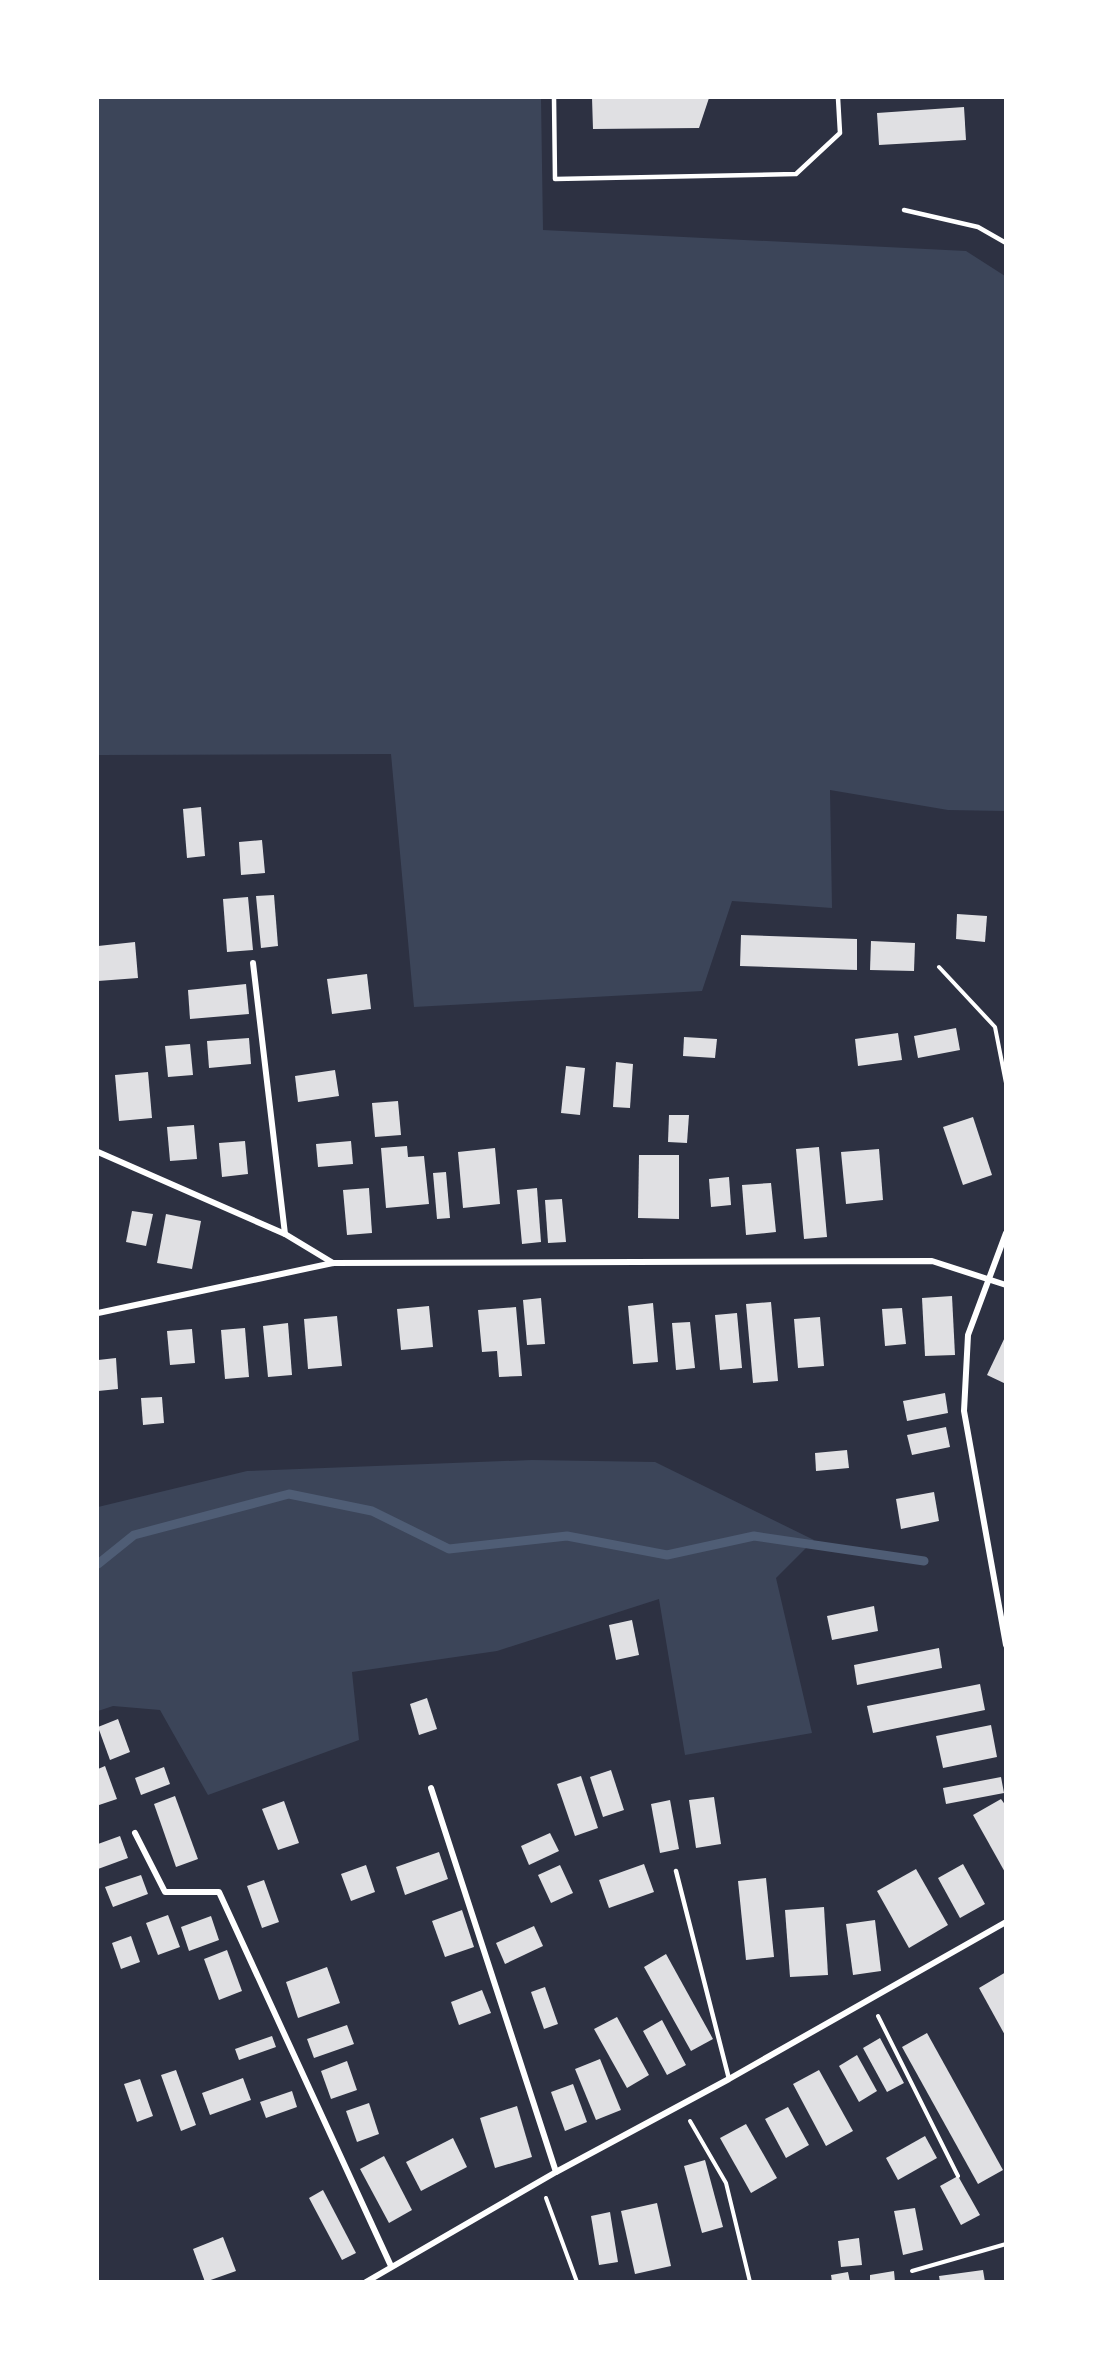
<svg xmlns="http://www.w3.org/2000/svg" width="1103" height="2379" viewBox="0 0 1103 2379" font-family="'Public Sans',sans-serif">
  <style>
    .green { fill: #3c4559 }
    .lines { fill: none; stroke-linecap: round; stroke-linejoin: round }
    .stream { stroke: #4f5d75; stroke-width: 9 }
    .building { fill: #e0e0e3 }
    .path { stroke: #fff; stroke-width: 4 }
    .service { stroke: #fff; stroke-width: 4.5 }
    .minor { stroke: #fff; stroke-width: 6 }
  </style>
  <rect width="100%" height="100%" fill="#2d3142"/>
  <g class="green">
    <path d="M98 98H541L543 230 966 251 1005 276V811L948 810 830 790 832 908 732 901 702 991 414 1007 391 754 98 755Z"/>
    <path d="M532 1460 655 1462 814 1540 776 1578 812 1733 685 1755 659 1599 497 1651 352 1672 359 1740 208 1795 160 1710 113 1706 98 1711V1507L247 1471Z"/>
  </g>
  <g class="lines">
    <path class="stream" d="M98 1564 134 1535 289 1494 372 1511 449 1549 567 1536 667 1555 754 1536 924 1561"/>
  </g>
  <g class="building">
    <path d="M592 98H709L699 128 593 129Z"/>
    <path d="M964 107 966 140 879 145 877 113Z"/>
    <path d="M201 807 205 856 187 858 183 809Z"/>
    <path d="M262 840 265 873 241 875 239 842Z"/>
    <path d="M274 895 278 946 261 948 256 896Z"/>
    <path d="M248 897 253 950 227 952 223 899Z"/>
    <path d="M957 914 987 916 985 942 956 939Z"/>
    <path d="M741 935 857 939V970L740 966Z"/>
    <path d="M871 941 915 943 914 971 870 970Z"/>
    <path d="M135 942 138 978 98 981V946Z"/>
    <path d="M367 974 371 1009 332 1014 327 979Z"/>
    <path d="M246 984 249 1014 190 1019 188 990Z"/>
    <path d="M956 1028 960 1050 918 1058 914 1036Z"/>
    <path d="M898 1033 902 1060 858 1066 855 1039Z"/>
    <path d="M684 1037 717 1039 715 1058 683 1056Z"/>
    <path d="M249 1038 251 1064 209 1068 207 1041Z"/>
    <path d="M190 1044 193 1075 168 1077 165 1046Z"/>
    <path d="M616 1062 633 1064 630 1108 613 1107Z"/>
    <path d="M566 1066 585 1068 580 1115 561 1113Z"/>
    <path d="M335 1070 339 1096 298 1102 295 1076Z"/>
    <path d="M148 1072 152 1118 119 1121 115 1075Z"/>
    <path d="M398 1101 401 1135 375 1137 372 1103Z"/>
    <path d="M669 1115H689L687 1143 668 1142Z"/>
    <path d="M973 1117 992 1175 963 1185 943 1127Z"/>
    <path d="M194 1125 197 1159 170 1161 167 1127Z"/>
    <path d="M245 1141 248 1174 222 1177 219 1143Z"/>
    <path d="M351 1141 353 1164 318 1167 316 1144Z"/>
    <path d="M407 1146 408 1157 424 1156 429 1204 386 1208 381 1148Z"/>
    <path d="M819 1147 827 1237 804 1239 796 1149Z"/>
    <path d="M495 1148 500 1204 463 1208 458 1152Z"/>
    <path d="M879 1149 883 1200 846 1204 841 1152Z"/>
    <path d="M639 1155H679V1219L638 1218Z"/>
    <path d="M446 1172 450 1218 437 1219 433 1173Z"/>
    <path d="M729 1177 731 1205 711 1207 709 1179Z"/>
    <path d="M771 1183 776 1232 746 1235 742 1185Z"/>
    <path d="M369 1188 372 1233 347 1235 343 1190Z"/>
    <path d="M537 1188 541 1242 522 1244 517 1190Z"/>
    <path d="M562 1199 566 1242 548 1243 545 1200Z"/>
    <path d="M132 1211 153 1214 146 1246 126 1242Z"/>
    <path d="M166 1214 201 1221 192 1269 157 1263Z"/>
    <path d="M952 1296 955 1355 925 1356 922 1298Z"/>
    <path d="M541 1298 545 1344 527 1345 523 1300Z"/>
    <path d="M771 1302 778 1381 753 1383 746 1304Z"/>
    <path d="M653 1303 658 1362 633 1364 628 1306Z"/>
    <path d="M429 1306 433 1347 401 1350 397 1309Z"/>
    <path d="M516 1307 522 1376 499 1377 497 1351 482 1352 478 1310Z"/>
    <path d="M902 1308 906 1344 885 1346 882 1309Z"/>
    <path d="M737 1313 742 1368 720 1370 715 1315Z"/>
    <path d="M337 1316 342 1366 308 1369 304 1319Z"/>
    <path d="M820 1317 824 1366 798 1368 794 1319Z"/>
    <path d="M690 1322 695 1368 676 1370 672 1323Z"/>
    <path d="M288 1323 292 1375 268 1377 263 1326Z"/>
    <path d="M245 1328 249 1377 225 1379 221 1330Z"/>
    <path d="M192 1329 195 1363 170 1365 167 1331Z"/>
    <path d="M1006 1335V1384L987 1375Z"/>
    <path d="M116 1358 118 1389 98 1391V1360Z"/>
    <path d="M945 1393 948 1413 907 1421 903 1401Z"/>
    <path d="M162 1397 164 1423 143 1425 141 1398Z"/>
    <path d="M946 1427 950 1447 912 1455 907 1435Z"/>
    <path d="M847 1450 849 1468 816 1471 815 1453Z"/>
    <path d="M934 1492 939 1521 901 1529 896 1499Z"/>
    <path d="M874 1606 878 1631 832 1640 827 1616Z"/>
    <path d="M632 1620 639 1655 616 1660 609 1625Z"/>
    <path d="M939 1648 942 1668 857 1685 854 1665Z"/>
    <path d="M980 1684 985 1710 873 1733 867 1706Z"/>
    <path d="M427 1698 437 1729 419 1735 410 1704Z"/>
    <path d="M118 1719 130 1752 110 1760 98 1727Z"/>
    <path d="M991 1725 997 1757 943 1768 936 1736Z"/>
    <path d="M105 1766 117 1799 99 1805 98 1769Z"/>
    <path d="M164 1767 170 1784 141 1795 135 1778Z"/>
    <path d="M611 1770 624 1810 603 1817 590 1777Z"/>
    <path d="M581 1776 598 1828 575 1836 557 1784Z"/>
    <path d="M1001 1777 1004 1793 946 1804 943 1788Z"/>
    <path d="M175 1796 198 1859 176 1867 154 1804Z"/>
    <path d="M714 1797 721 1844 696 1848 689 1800Z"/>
    <path d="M1001 1799 1006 1806V1874L973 1815Z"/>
    <path d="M670 1800 679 1849 660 1853 651 1804Z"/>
    <path d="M284 1801 299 1843 278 1850 262 1809Z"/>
    <path d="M550 1833 559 1851 529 1865 521 1846Z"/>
    <path d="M120 1836 128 1858 98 1869V1844Z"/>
    <path d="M439 1852 448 1879 405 1895 396 1867Z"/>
    <path d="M644 1864 654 1892 609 1908 599 1880Z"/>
    <path d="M963 1864 985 1904 960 1918 938 1878Z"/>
    <path d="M366 1865 375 1892 351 1901 341 1874Z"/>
    <path d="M560 1865 573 1893 551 1903 538 1875Z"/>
    <path d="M916 1869 948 1925 909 1948 877 1891Z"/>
    <path d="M141 1875 148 1894 113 1907 105 1887Z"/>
    <path d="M766 1878 774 1957 746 1960 738 1881Z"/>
    <path d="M264 1880 279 1922 262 1928 247 1886Z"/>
    <path d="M824 1907 828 1975 790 1977 785 1910Z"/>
    <path d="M462 1910 474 1947 445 1957 432 1921Z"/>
    <path d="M168 1915 180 1947 158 1955 146 1923Z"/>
    <path d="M211 1916 219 1940 189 1951 181 1927Z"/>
    <path d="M875 1920 881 1971 853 1975 846 1924Z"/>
    <path d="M534 1926 543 1946 505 1964 496 1943Z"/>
    <path d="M131 1936 140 1962 121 1969 112 1943Z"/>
    <path d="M227 1950 242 1991 219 2000 204 1959Z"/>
    <path d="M666 1954 713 2039 691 2051 644 1967Z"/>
    <path d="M327 1967 340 2003 298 2018 286 1982Z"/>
    <path d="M1006 1972V2037L979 1988Z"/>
    <path d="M545 1987 558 2024 544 2029 531 1992Z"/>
    <path d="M482 1990 491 2013 459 2025 451 2002Z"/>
    <path d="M617 2017 649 2075 627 2088 594 2029Z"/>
    <path d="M662 2020 686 2065 667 2075 643 2031Z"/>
    <path d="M347 2025 354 2044 314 2058 307 2039Z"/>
    <path d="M927 2033 1003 2170 978 2184 902 2047Z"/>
    <path d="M272 2036 276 2047 239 2060 235 2049Z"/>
    <path d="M880 2038 904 2083 887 2092 863 2048Z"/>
    <path d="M857 2055 877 2091 859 2102 839 2066Z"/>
    <path d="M600 2059 621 2110 596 2120 575 2069Z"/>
    <path d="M347 2061 357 2090 331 2099 321 2071Z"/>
    <path d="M176 2070 196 2125 181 2131 161 2075Z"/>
    <path d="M819 2070 853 2131 826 2146 793 2084Z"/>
    <path d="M243 2078 251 2100 210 2115 202 2093Z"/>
    <path d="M140 2079 153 2116 137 2122 124 2084Z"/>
    <path d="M573 2084 587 2122 565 2131 551 2092Z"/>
    <path d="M292 2091 297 2107 266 2118 260 2102Z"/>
    <path d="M369 2103 379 2134 357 2142 346 2111Z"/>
    <path d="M517 2106 532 2157 495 2168 480 2118Z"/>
    <path d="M788 2107 809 2145 786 2158 765 2119Z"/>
    <path d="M746 2124 777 2178 751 2193 720 2138Z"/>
    <path d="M925 2136 937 2158 898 2180 886 2158Z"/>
    <path d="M453 2138 467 2167 421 2191 406 2162Z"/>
    <path d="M384 2156 412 2210 389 2223 360 2169Z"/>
    <path d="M705 2160 723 2227 702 2233 684 2166Z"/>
    <path d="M958 2176 980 2215 961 2225 940 2186Z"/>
    <path d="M323 2190 356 2253 342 2260 309 2198Z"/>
    <path d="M657 2203 671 2266 635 2274 621 2211Z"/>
    <path d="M915 2208 923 2250 903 2255 894 2211Z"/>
    <path d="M610 2212 618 2262 599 2265 591 2216Z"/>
    <path d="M223 2237 236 2271 205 2282 193 2249Z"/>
    <path d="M859 2238 862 2265 841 2267 838 2241Z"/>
    <path d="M983 2270 985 2282H940L939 2276Z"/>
    <path d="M894 2271 895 2282H870V2275Z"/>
    <path d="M848 2272 850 2282H832L831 2275Z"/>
  </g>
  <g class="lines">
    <g class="path">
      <path d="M939 967 995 1027 1006 1083"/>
      <path d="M878 2016 958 2176"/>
      <path d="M690 2121 726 2183 750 2282"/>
      <path d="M546 2198 577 2282"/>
      <path d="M912 2271 1006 2244"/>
    </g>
    <g class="service">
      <path d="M554 98 555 179 796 174 840 133 838 98"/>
      <path d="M904 210 978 227 1006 243"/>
      <path d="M676 1871 729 2079"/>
    </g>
    <g class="minor">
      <path d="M253 963 285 1234"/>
      <path d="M98 1152 285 1234 333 1263"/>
      <path d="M1006 1233 968 1335 964 1411 1006 1645"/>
      <path d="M98 1313 333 1263 932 1261 1006 1285"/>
      <path d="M431 1788 556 2172"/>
      <path d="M135 1833 165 1892H219L391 2266"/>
      <path d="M366 2282 556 2172 729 2079 1006 1922"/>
    </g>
  </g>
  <rect width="1103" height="2379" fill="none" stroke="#ffffff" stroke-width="198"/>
</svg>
